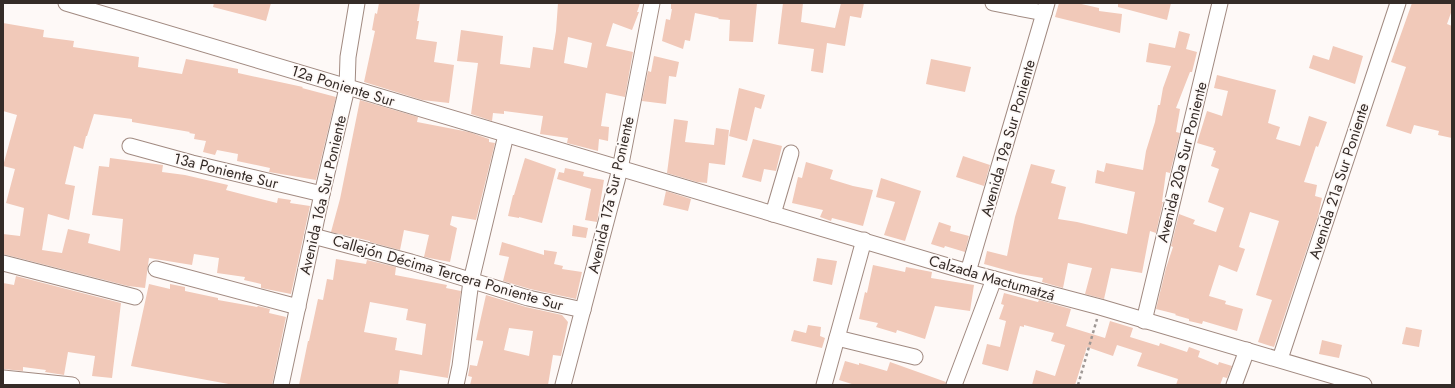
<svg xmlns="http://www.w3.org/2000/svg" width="1455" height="388" viewBox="0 0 1455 388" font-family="Jost,sans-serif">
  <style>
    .building { fill: #f1c9b9; fill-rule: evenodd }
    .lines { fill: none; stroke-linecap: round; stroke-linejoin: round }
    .minor-casing { stroke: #a18a81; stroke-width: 17 }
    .path { stroke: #9e9794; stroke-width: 2.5; stroke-dasharray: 3 3; stroke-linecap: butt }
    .minor { stroke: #fff; stroke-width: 15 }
    .labels { text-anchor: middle; stroke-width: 3.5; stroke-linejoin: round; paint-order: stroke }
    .street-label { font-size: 15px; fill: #352c28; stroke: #fef9f7 }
  </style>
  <rect width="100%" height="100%" fill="#fef9f7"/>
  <g class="building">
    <path d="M214 3H271L266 21 213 7Z"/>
    <path d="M379 3H420L417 21H419L416 39 437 42 434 62 454 65 449 103 422 100 364 82 375 31 372 30 375 13 377 14Z"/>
    <path d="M558 3H640L637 12H639L632 30 613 23 606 46 633 52 625 97 606 93 601 126 609 127 608 141 599 139 598 151 567 143 568 138 540 134 543 116 504 111V114L493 113 492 121 471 114 478 63 457 61 461 30 503 36 500 64 530 68 533 47 553 50 556 31ZM568 37 592 43 587 68 564 63Z"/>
    <path d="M671 3H757L753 42 729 41 730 20 718 19 719 18 695 13 690 41 685 40 683 49 662 41 666 19 670 20 672 9H671Z"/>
    <path d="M783 3H803L801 22 835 28 841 3H864L861 18 850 16 845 46 827 43 823 73 811 71 814 49 778 44Z"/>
    <path d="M1059 3H1077L1099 8V11L1122 14 1120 33 1055 17Z"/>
    <path d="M1118 3H1171L1167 20 1118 7Z"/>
    <path d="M1412 3H1452V10L1447 24 1452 26V138L1438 135 1439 131 1414 125 1411 134 1386 126 1406 67 1391 62Z"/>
    <path d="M3 23 44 30 43 37 74 41 73 47 139 57 138 67 182 74 186 59 238 69V73L303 87 302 88 336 97 316 180 269 172 270 168 237 161 238 154 217 150 215 155 203 152 206 141 194 139 195 134 189 133 190 132 132 122V119L94 114 87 136H86L83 149 74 146 65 184 75 186 69 220 48 214 42 250 62 253 68 229 90 234 88 243 120 251 123 219 92 215 99 166 109 167 110 158 163 165 162 172 185 175 228 185 226 190 277 203 278 198 291 200 290 203 310 206 291 294 261 288V284L244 280 245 277 217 273 219 258 194 254 192 265 149 258 145 288 128 286 3 254V234L20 236 24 208 6 203 15 169 3 166 17 115 3 111Z"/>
    <path d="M1179 31 1190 34 1186 49 1197 52 1192 72H1190L1176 108 1180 109 1176 132 1180 133 1170 173 1166 172 1162 202H1163L1156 233 1150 231 1142 273 1111 268 1104 299 1085 294 1092 268 1068 263 1063 288 1042 282 1043 278 1020 274 984 264 987 251 1007 256 1015 217 1031 164 1055 170 1051 183 1066 187 1058 219 1077 222 1127 234 1135 192 1095 183 1097 170 1104 172 1106 163 1143 170 1146 151 1155 122 1158 105H1160L1163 88 1171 66 1146 62 1149 43 1175 48Z"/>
    <path d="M1333 46 1363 56 1355 84 1309 68 1313 55 1329 60Z"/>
    <path d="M654 56 679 62 676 77 669 76 666 104 642 101 648 71 651 72Z"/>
    <path d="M931 59 971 67 965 92 926 84Z"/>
    <path d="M1217 75 1276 90 1268 123 1280 127 1276 139 1300 146 1309 116 1327 122 1318 147 1316 146 1304 182 1317 185 1315 196 1322 198 1318 216 1274 347 1258 342 1272 300 1256 295 1279 221 1250 212 1239 247 1245 249 1237 272 1219 265 1209 296 1226 301 1225 304 1243 309 1237 331 1203 321 1202 324 1189 321V319L1175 315 1176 314 1156 309 1166 268 1173 247 1171 246 1179 214 1195 220 1193 224 1216 232 1224 208 1208 202 1219 169 1211 166 1216 151 1213 150 1214 148 1197 143 1207 111 1222 116 1228 91 1214 88Z"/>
    <path d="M739 88 765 95 761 109 755 107 747 141 729 136Z"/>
    <path d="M360 100 418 117 417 122 469 132 489 139V142L495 143 476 220 452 216 450 225 457 228 450 262 424 257 429 235 404 230 400 250 370 242V241L331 232 340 199Z"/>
    <path d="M674 119 688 121 685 142 714 145 716 128 729 130 725 165 709 163 707 183 697 182 667 173Z"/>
    <path d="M753 139 782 146 776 171 764 169 761 182 742 177Z"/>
    <path d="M963 156 990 165 984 186 956 177Z"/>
    <path d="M525 158 556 169 542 223 519 217V218L508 216 513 195H514Z"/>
    <path d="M806 162 833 170 830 179 853 186 873 190 863 226 832 218 831 221 820 217 823 210 792 203 798 177 802 178Z"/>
    <path d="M565 168 584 172 583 176 604 180 597 222 585 220 591 189 557 179 559 172 564 173Z"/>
    <path d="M881 178 921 191 905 241 884 235 895 202 876 197Z"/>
    <path d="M666 191 691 199 688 211 663 205Z"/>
    <path d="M939 222 951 226 950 231 969 236 965 252 945 246 944 248 931 244Z"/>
    <path d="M573 225 588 228 586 238 572 236Z"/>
    <path d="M502 242 544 255V250L557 252 554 264 563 266 562 269 582 272 576 299 530 289 503 281 509 257 499 255Z"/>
    <path d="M817 258 837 261 832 285 813 281Z"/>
    <path d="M336 259 366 264 367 260 396 267 395 275 447 285 446 288 461 291 448 378 400 370 398 385H299L308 341H309L318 299 323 300 327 279 333 280ZM370 302 408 309 406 320 426 324 422 355 395 350 397 338 364 332Z"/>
    <path d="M873 265 905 272 906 267 932 272 931 278 974 285 970 311 935 306 925 339 897 330 896 333 876 327 878 323 859 319 865 292 867 293Z"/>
    <path d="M16 276 121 303 112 378 92 376 95 356 68 352 64 375 45 372 46 370 23 367V371L3 369V283L14 285Z"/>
    <path d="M149 284 170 289V284L185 287V291L218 298V300L257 307 258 306 270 309 269 313 286 317 272 385H234L131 366Z"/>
    <path d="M1004 293 1038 302 1039 300 1071 309 1066 326 1105 338 1110 321 1133 328 1130 337 1159 346 1160 343 1187 352 1189 347 1200 351 1198 357 1218 365 1219 362 1232 366 1227 378 1223 377 1220 385H1176L1178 379 1137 366 1142 353 1117 345 1113 356 1087 347 1075 385H1032L1036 370 1055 376 1065 345 1051 341 1054 333 1024 325V327L1020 326 1008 371 982 364 987 344 1000 347 1006 321 999 319 1004 305 1001 304Z"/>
    <path d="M486 295 526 307 562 315 568 322 561 356 553 355 548 385H470L472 377 468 376 470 365 477 366 483 343V341L476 340ZM509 328 533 331 529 356 504 350Z"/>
    <path d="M808 325 821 327 820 336 825 338 822 348 791 341 794 330 806 333Z"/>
    <path d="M1406 327 1422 330 1419 347 1402 344Z"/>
    <path d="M1322 340 1342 345 1339 358 1319 354Z"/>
    <path d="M845 361 859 365V363L887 371 890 362 946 382 945 385H855L839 380Z"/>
  </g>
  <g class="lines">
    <defs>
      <g id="minor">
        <path d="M66 3 968 272 1100 307 1364 385"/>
        <path d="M993 3 1044 13"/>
        <path d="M130 146 192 163 322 194"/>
        <path d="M773 214 791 153"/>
        <path d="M313 236 411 262 528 298 583 310"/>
        <path d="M3 263 135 297"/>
        <path d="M156 269 298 307"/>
        <path d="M968 272 1047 3"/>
        <path d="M1144 321 1220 3"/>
        <path d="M837 338 915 357"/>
        <path d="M1280 359 1398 3"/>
        <path d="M3 378 72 385"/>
        <path d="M281 385 322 194 347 88 348 57 357 3"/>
        <path d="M456 385 460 366 471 281 506 135"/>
        <path d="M563 385 620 169 652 3"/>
        <path d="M824 385 864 240"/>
        <path d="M954 385 994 279"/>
        <path d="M1234 385 1247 350"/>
      </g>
    </defs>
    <use href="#minor" class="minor-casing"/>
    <path class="path" d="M1078 385 1097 319"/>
    <use href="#minor" class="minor"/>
  </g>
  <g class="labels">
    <g class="street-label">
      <text transform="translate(343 86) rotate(17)" y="5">12a Poniente Sur</text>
      <text transform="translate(1008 138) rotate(-74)" y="5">Avenida 19a Sur Poniente</text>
      <text transform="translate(1182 162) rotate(-76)" y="5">Avenida 20a Sur Poniente</text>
      <text transform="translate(226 171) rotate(14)" y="5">13a Poniente Sur</text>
      <text transform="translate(1339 181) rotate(-72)" y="5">Avenida 21a Sur Poniente</text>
      <text transform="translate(323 195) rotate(-77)" y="5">Avenida 16a Sur Poniente</text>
      <text transform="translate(611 195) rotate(-77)" y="5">Avenida 17a Sur Poniente</text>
      <text transform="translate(448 273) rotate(16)" y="5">Callejón Décima Tercera Poniente Sur</text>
      <text transform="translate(992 278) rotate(16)" y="5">Calzada Mactumatzá</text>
    </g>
  </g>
  <rect width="1455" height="388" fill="none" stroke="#352c28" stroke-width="8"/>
</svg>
